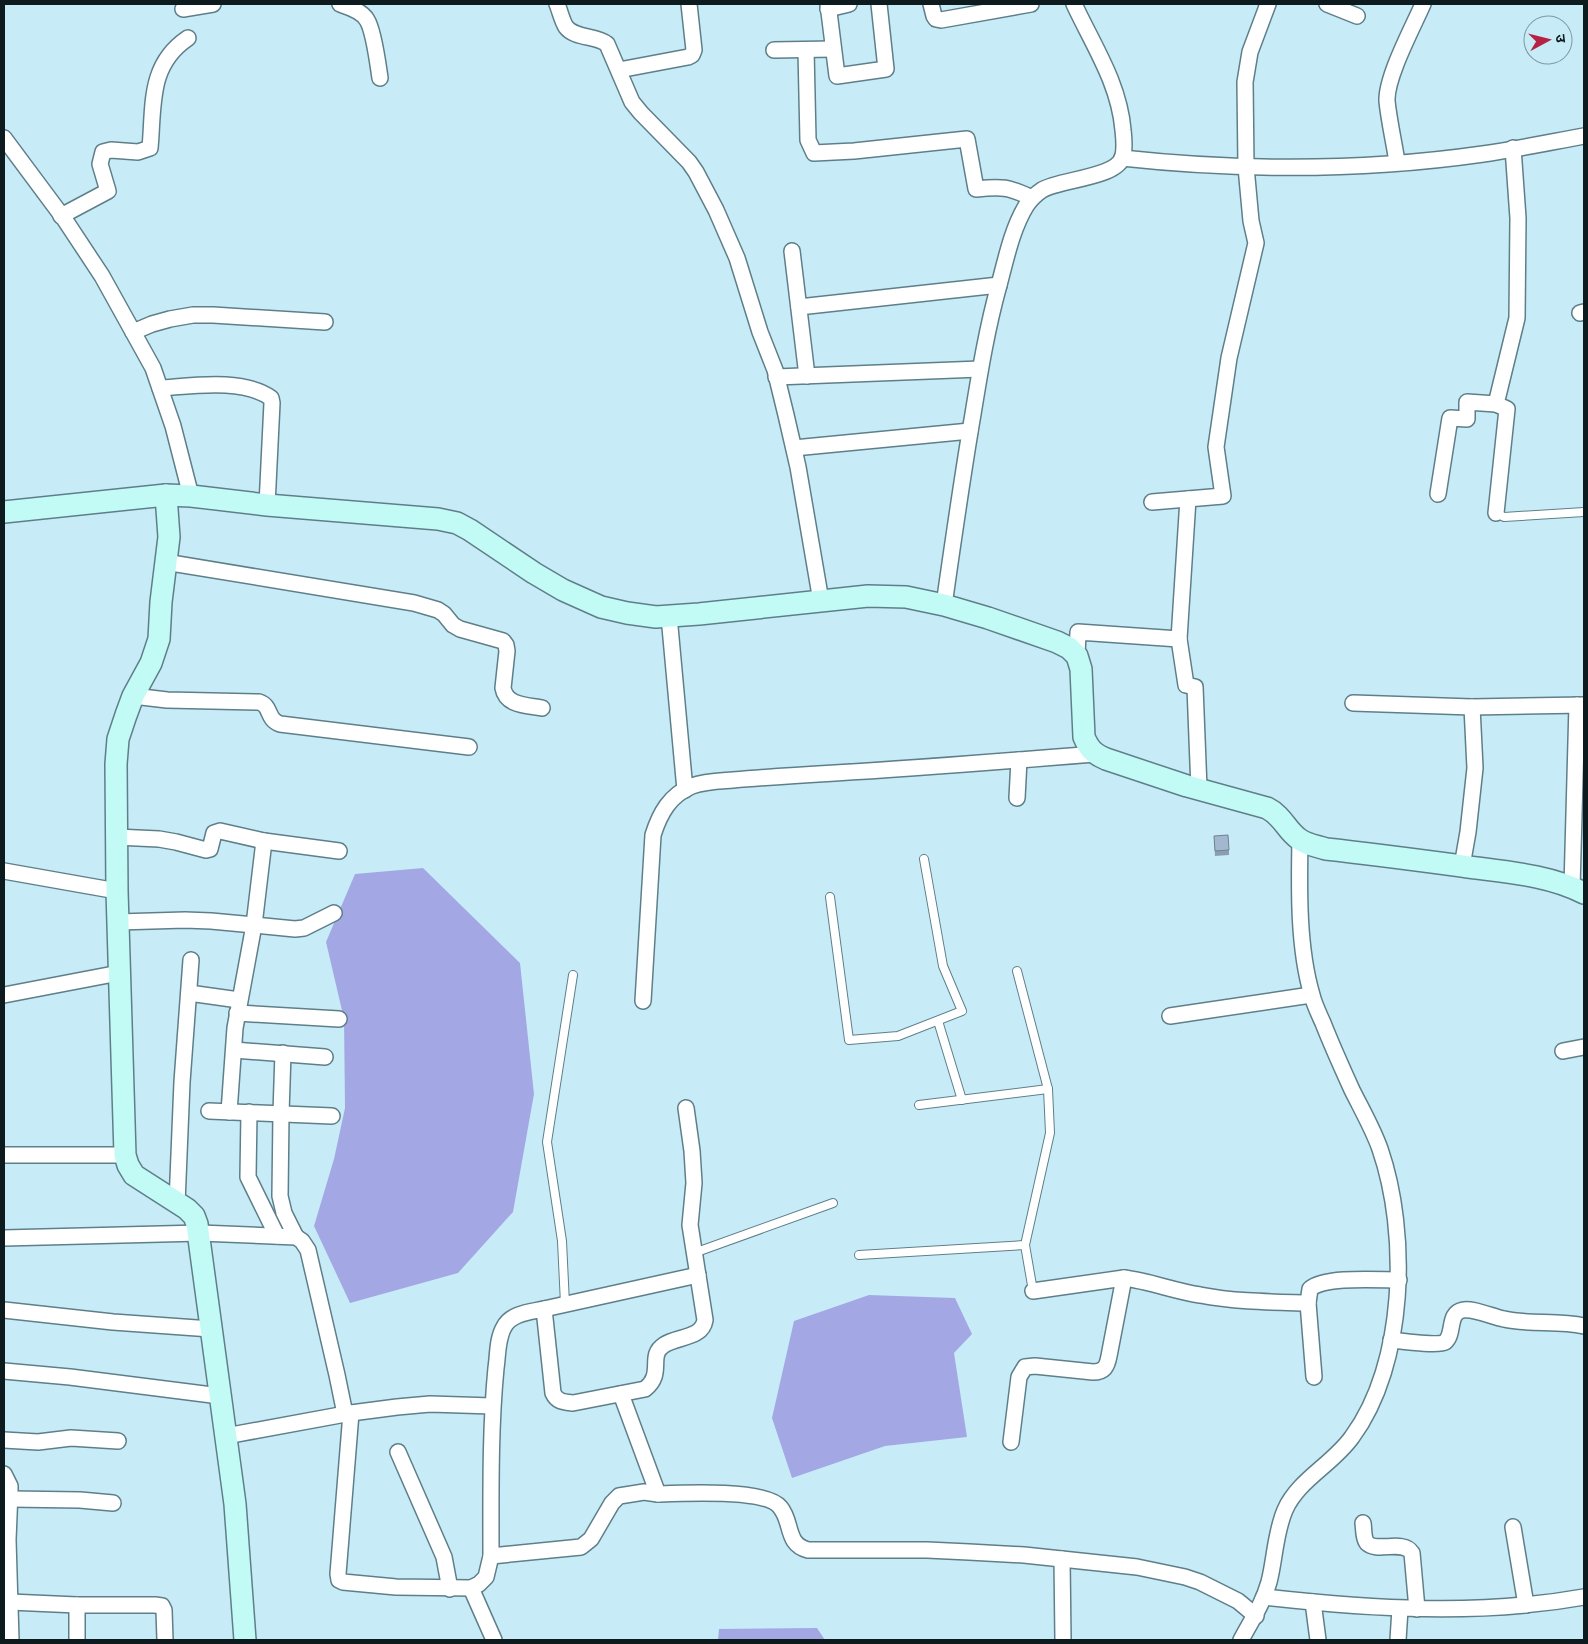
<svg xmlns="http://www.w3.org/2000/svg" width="1588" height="1644" viewBox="0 0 1588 1644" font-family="Cabin,'Noto Sans Devanagari',sans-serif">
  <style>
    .water { fill: #a3a8e5 }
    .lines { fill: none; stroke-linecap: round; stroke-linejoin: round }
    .lane-casing { stroke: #5e7f89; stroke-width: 10 }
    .street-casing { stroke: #5e7f89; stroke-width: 18 }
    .secondary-casing { stroke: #5e7f89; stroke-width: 24 }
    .lane { stroke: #fff; stroke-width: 8 }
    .street { stroke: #fff; stroke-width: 15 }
    .secondary { stroke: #c2faf5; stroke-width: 21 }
    .wall { fill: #8b9eb1 }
    .building { fill: #a2b8ce; stroke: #718190 }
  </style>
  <rect width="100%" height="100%" fill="#c8ecf7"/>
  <g class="water">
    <path d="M423 868 520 963 534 1094 513 1212 458 1273 350 1303 314 1226 334 1159 345 1108 344 1019 326 942 355 874Z"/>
    <path d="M869 1295 955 1298 972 1334 954 1353 967 1437 885 1446 792 1478 772 1418 794 1321Z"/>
    <path d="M817 1628 825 1640H718L719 1629Z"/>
  </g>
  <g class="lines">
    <defs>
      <g id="lane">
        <path d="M1496 513 1504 517 1584 512"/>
        <path d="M830 897 849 1040 898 1036 962 1011 943 966 924 859"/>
        <path d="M1017 971 1048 1089 1050 1133 1025 1245 1033 1291"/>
        <path d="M938 1021 962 1100"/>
        <path d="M919 1105 1048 1089"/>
        <path d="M694 1253 833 1203"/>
        <path d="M859 1255 1025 1245"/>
        <path d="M565 1304 562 1241 547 1142 573 975"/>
      </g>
      <g id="street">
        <path d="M340 4C349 7 362 11 367 20 374 31 378 65 380 78"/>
        <path d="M557 4C560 11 562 21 566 27 575 39 596 35 607 44L632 102 641 113 689 162 696 172 716 210 737 258 760 332 775 370 786 415 798 467 821 601"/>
        <path d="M828 4 837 76 886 69 879 4"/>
        <path d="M931 4 934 16 936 19 941 20 1031 4"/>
        <path d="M1327 4 1357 16"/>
        <path d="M183 9 213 4"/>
        <path d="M828 9 849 4"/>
        <path d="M774 50 833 49"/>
        <path d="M806 50 808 140 814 153 854 151 967 139 976 189C1002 186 1009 187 1032 198"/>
        <path d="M619 70 688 57 692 55 694 50 689 4"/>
        <path d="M4 138 65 220 102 276 153 368 173 426 191 496"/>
        <path d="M1122 158C1242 171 1364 171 1483 154 1517 149 1551 142 1584 136"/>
        <path d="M1397 162C1394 142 1389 121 1387 101 1386 77 1413 27 1423 4"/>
        <path d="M61 216 108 191 100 164 103 152 111 150 138 152 150 148C154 105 148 65 188 38"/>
        <path d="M792 251 807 376"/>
        <path d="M799 307 999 285"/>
        <path d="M1580 313 1584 312"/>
        <path d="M133 332 152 324 170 319 193 315H213L325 322"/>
        <path d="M776 377 980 369"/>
        <path d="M160 388C192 386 243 378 271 398L272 403 267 505"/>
        <path d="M794 448 970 431"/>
        <path d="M1438 494 1450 418 1467 419V402L1496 404"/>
        <path d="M1152 502 1223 496 1216 447 1229 358 1256 243 1251 221 1246 167 1245 82 1250 52 1268 4"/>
        <path d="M1496 513 1507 409 1496 404 1517 318 1518 218 1513 148"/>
        <path d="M165 562 414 603 438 610 444 614 453 625 460 629 503 641 506 645 507 651 503 688C506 706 527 705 542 708"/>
        <path d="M944 605C953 542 962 478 973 414 980 371 987 328 999 285 1006 259 1012 229 1026 206 1030 200 1036 194 1042 190 1060 179 1118 178 1123 156 1125 147 1124 139 1123 130 1119 83 1093 45 1074 4"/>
        <path d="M669 616 685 790"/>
        <path d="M1179 639 1186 685 1195 687 1199 789"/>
        <path d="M1077 656 1078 632 1179 639 1188 499"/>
        <path d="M133 696 167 700 259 702C272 706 266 719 280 724L469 747"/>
        <path d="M1353 703 1472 707 1584 705"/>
        <path d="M1017 798 1019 760"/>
        <path d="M116 837 159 839 176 842 206 850 210 849 214 833 220 831 264 841 339 851"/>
        <path d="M264 841 254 925 295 929 304 928 334 913"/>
        <path d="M1462 866 1468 832 1475 768 1472 707"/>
        <path d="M4 871 117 891"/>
        <path d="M1572 887 1577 705"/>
        <path d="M118 922 185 920 211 921 254 925 235 1028 229 1112"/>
        <path d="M189 993 239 1000"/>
        <path d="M4 995 119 973"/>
        <path d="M643 1001 653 835C660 813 670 795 692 786 705 781 719 781 733 780 767 777 801 775 835 773 922 768 1008 761 1094 754"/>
        <path d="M237 1013 339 1019"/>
        <path d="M1170 1016 1311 995"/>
        <path d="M234 1050 325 1057"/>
        <path d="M1563 1051 1584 1047"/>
        <path d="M283 1053 281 1113 280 1196 284 1213 296 1237"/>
        <path d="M209 1111 332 1116"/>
        <path d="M249 1112 248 1177 277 1236"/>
        <path d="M4 1155H125"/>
        <path d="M177 1203 182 1082 191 960"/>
        <path d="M4 1238 200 1233 296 1237 302 1241 308 1250 337 1375 345 1414"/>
        <path d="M1033 1291 1124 1278"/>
        <path d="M1308 1303 1314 1377"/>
        <path d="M544 1309 698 1275"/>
        <path d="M4 1310 113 1322 211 1329"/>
        <path d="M1391 1340C1401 1341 1439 1346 1445 1342 1455 1334 1447 1313 1463 1310 1473 1308 1493 1317 1504 1319 1530 1325 1558 1320 1584 1326"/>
        <path d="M4 1371 70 1377 220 1396"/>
        <path d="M351 1413 338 1574 339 1580 343 1582 396 1587 471 1588 479 1584 486 1577 491 1556C491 1493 490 1430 496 1368 498 1355 497 1339 504 1327 511 1313 531 1312 544 1309L553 1393C557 1402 564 1402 573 1403L645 1389C665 1373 647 1356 664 1345 677 1336 702 1339 705 1320L690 1225 694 1183 692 1151 686 1108"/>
        <path d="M226 1436 351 1413 397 1407 430 1404 492 1406"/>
        <path d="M4 1440 38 1442 71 1438 118 1441"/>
        <path d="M1011 1442 1019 1377 1025 1367 1035 1366 1093 1372C1104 1372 1107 1367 1109 1356L1124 1278C1149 1281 1174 1291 1200 1295 1236 1302 1272 1302 1308 1303L1310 1289C1325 1276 1378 1280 1399 1280"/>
        <path d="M398 1452 444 1557 450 1589"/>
        <path d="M4 1474 10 1486V1491L8 1540 11 1640"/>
        <path d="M658 1494C682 1493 766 1489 780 1507 793 1522 785 1544 808 1550H927L969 1552 1024 1555 1137 1567 1185 1577 1200 1582 1238 1601 1256 1616"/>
        <path d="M10 1499 80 1500 113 1503"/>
        <path d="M1363 1523C1364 1529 1363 1538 1367 1543 1377 1553 1403 1539 1412 1553L1417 1609"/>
        <path d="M1513 1527 1526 1605"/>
        <path d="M491 1556 581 1547 591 1539 612 1503 619 1496 644 1492 658 1494 621 1394"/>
        <path d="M1062 1559 1063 1640"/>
        <path d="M471 1588 494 1640"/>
        <path d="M1264 1597C1371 1609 1478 1616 1584 1597"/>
        <path d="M10 1602 77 1605H155L162 1606 164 1610 165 1640"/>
        <path d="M1313 1602 1318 1640"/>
        <path d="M77 1605V1640"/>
        <path d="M1241 1640C1252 1619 1262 1606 1269 1582 1275 1559 1275 1533 1285 1510 1298 1480 1333 1464 1352 1437 1406 1364 1409 1233 1380 1149 1373 1129 1362 1110 1352 1090 1342 1068 1332 1046 1323 1023 1319 1014 1314 1004 1312 995 1298 948 1299 889 1300 840"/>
        <path d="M1398 1640 1400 1609"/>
      </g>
      <g id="secondary">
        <path d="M166 495 169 537 161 602 159 639 151 663 133 696 126 715 118 739 116 764 117 891 125 1155 128 1165 134 1175 187 1209 194 1216 197 1224 235 1504 245 1640"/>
        <path d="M4 512 166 495 191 496 267 505 438 519 457 523 470 530 534 573 563 590 601 607 627 613 656 617 699 614 868 596 906 597 944 605 988 618 1057 642 1069 648 1077 656 1081 669 1084 737C1089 749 1094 754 1106 759L1187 786 1267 808C1283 816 1286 830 1299 839 1307 845 1317 846 1326 849 1372 854 1417 860 1462 866 1503 872 1547 874 1584 893"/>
      </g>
    </defs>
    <use href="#lane" class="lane-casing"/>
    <use href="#street" class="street-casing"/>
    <use href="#secondary" class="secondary-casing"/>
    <use href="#lane" class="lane"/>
    <use href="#street" class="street"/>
    <use href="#secondary" class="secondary"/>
  </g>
  <path class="wall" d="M1214 836 1229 850V855L1215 856Z"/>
  <path class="building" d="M1228 835 1229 850 1215 851 1214 836Z"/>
  <rect width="1588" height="1644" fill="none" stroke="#0d1a1e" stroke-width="10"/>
  <g transform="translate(1548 40) rotate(83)"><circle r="24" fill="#c8ecf7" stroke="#7d98a0"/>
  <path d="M0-4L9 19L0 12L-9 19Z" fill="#b52344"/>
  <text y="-8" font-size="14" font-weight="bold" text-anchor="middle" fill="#0d1a1e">उ</text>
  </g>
</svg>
